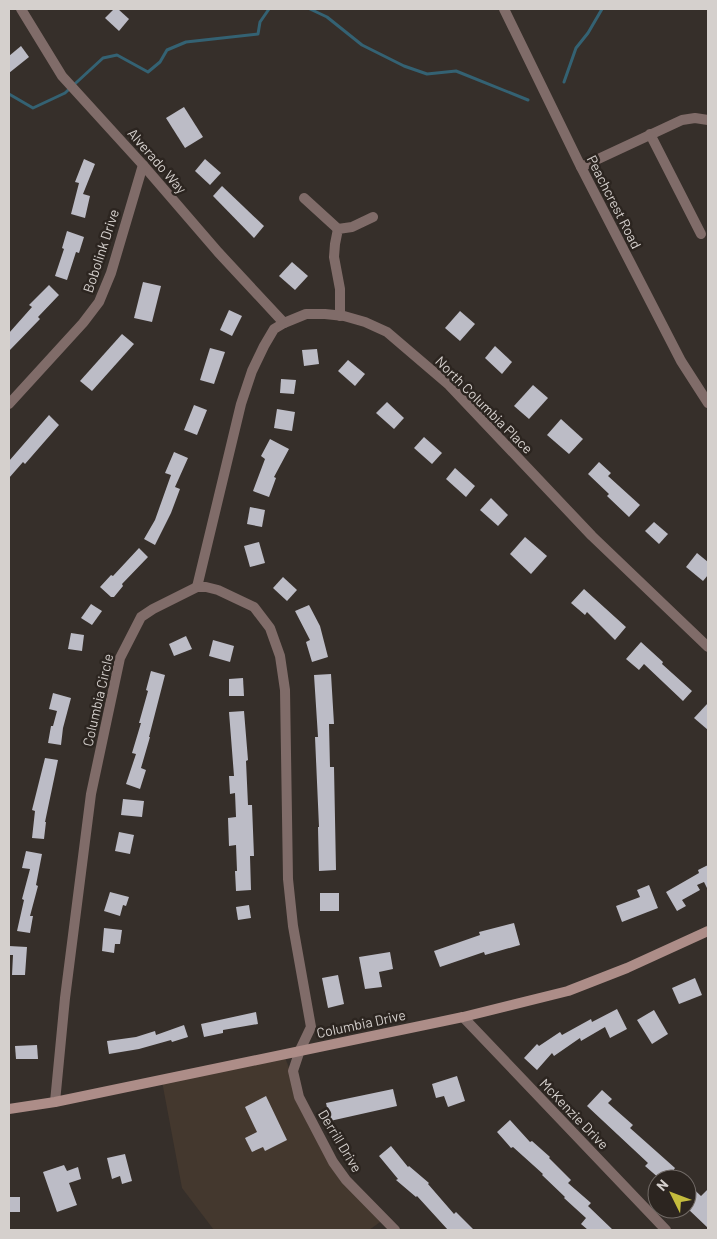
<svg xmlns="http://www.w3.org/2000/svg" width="717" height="1239" viewBox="0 0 717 1239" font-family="Barlow,sans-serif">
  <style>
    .built { fill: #44382e }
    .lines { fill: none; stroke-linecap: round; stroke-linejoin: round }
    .stream { stroke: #346273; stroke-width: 3 }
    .building { fill: #bcbcc6 }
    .minor { stroke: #806c69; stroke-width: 10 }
    .tertiary { stroke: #806c69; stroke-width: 10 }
    .secondary { stroke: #ad8d88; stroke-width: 10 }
    .labels { text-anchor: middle; stroke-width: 5; stroke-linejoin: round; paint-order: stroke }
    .street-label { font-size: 14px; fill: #d5d0cd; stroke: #2c2520 }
  </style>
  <rect width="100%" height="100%" fill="#362f2a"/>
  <path class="built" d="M284 1055 318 1142 383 1220 369 1230H214L182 1188 161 1076Z"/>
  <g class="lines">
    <g class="stream">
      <path d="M310 9 327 17 362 45 404 66 427 74 456 71 528 100"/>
      <path d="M564 82 576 48 588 33 602 9"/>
      <path d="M9 94 33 108 65 93 103 58 117 55 148 72 160 62 167 50 186 42 258 34 260 22 269 9"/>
    </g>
  </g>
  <g class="building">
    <path d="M114 9H118L129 19 119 31 105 18Z"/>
    <path d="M21 46 29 57 9 73V56Z"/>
    <path d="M184 107 203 137 185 148 166 118Z"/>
    <path d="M84 159 95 164 83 194 90 196 85 218 71 214 79 183 75 182Z"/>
    <path d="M205 159 221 173 210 185 195 171Z"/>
    <path d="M222 186 264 226 254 238 213 196Z"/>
    <path d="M67 231 84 237 79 253 76 252 67 280 55 276 64 249 62 248Z"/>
    <path d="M292 262 308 276 295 290 279 276Z"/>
    <path d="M143 282 161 286 152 322 134 318Z"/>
    <path d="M49 285 59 295 38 317 40 319 9 351V333L32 307 29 305Z"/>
    <path d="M229 310 242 316 232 336 220 330Z"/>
    <path d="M460 311 475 324 460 341 445 328Z"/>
    <path d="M122 334 134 344 92 391 80 381Z"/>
    <path d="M495 346 512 362 502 374 485 358Z"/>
    <path d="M210 348 225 352 214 384 200 380Z"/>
    <path d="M317 349 319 364 304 366 302 350Z"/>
    <path d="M348 360 365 374 355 386 338 371Z"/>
    <path d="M281 379 296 380 294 394 280 393Z"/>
    <path d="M533 385 548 398 529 419 514 406Z"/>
    <path d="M387 402 404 418 394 429 376 413Z"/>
    <path d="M194 405 207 410 197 435 184 430Z"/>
    <path d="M277 409 295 412 292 431 274 428Z"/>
    <path d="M49 415 59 425 25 464 23 462 9 478V461Z"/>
    <path d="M561 419 583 439 569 454 547 435Z"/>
    <path d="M424 437 442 453 432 464 414 448Z"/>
    <path d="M270 439 289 449 274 477 276 478 269 497 253 491 265 459 261 456Z"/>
    <path d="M174 452 188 458 175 487 180 489 171 513 155 545 144 539 155 520 171 475 165 473Z"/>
    <path d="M599 462 611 473 608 476 640 505 629 517 607 496 609 494 588 474Z"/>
    <path d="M455 468 475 486 466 497 446 479Z"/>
    <path d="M491 498 508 515 498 526 480 510Z"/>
    <path d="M250 507 265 510 262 527 247 524Z"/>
    <path d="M654 522 668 534 659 544 645 531Z"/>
    <path d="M525 537 547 556 531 574 510 554Z"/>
    <path d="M259 542 265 563 250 567 244 546Z"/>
    <path d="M139 548 148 557 122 584 123 586 114 597H111L100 587 111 575 113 576Z"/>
    <path d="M697 553 708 562V575L703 581 686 567Z"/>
    <path d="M283 577 297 590 287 601 273 588Z"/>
    <path d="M584 589 626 627 615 640 587 612 585 615 571 603Z"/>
    <path d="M91 604 102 611 92 625 81 618Z"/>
    <path d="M309 605 320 626 328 657 312 662 306 642 310 640 295 611Z"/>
    <path d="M71 633 84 635 82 651 68 649Z"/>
    <path d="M186 636 192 649 174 656 169 644Z"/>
    <path d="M213 640 234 646 230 662 209 656Z"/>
    <path d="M641 642 663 662 662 664 692 691 683 701 644 664 639 670 626 659Z"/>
    <path d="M151 671 165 675 149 737H150L141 768 146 770 140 789 126 784 136 754 132 753 141 723H139L148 691 146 690Z"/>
    <path d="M331 674 334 724H329L330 767H334L336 870 319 871 318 827H319L315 737H318L314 675Z"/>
    <path d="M243 678 244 696H229V679Z"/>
    <path d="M53 693 71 698 63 728 61 745 48 743 51 726H53L57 711 49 709Z"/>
    <path d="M708 703V730L694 718Z"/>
    <path d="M244 711 248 760 246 761 248 805H252L254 856H250L251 890 236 891 235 871H237L236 845 229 846 228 818 236 817 235 793 230 794 229 776H234L229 712Z"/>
    <path d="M45 758 58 760 45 822H46L44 839 32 838 35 811 32 810Z"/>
    <path d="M123 799 144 801 142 817 121 815Z"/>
    <path d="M119 832 134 835 130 854 115 851Z"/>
    <path d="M26 851 42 854 36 885 38 886 30 916H33L30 933 17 931 24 900 22 899 30 869 22 868Z"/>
    <path d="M708 865V890L704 882 697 885 700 890 682 900 686 906 677 911 666 892 699 873 698 870Z"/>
    <path d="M649 885 658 908 622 922 616 906 640 897 637 890Z"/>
    <path d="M110 892 129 897 126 906 123 905 120 916 104 911Z"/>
    <rect x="320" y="893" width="19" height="18"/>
    <path d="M249 905 251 918 238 920 236 907Z"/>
    <path d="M514 923 520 945 485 955 484 952 440 967 434 951 480 935 479 932Z"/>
    <path d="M104 928 122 930 120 944H115L114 953 102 951Z"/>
    <path d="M9 946 27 947 25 975H12L13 955H9Z"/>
    <path d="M390 952 393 969 379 972 382 987 365 989 359 957Z"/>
    <path d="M338 975 344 1004 328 1008 322 978Z"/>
    <path d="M695 978 702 995 679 1004 672 988Z"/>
    <path d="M617 1009 627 1029 610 1038 605 1027 581 1041 580 1038 554 1056 552 1053 537 1070 524 1058 537 1044 539 1046 560 1032 562 1035 591 1019 592 1022Z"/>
    <path d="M654 1010 668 1034 652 1044 637 1020Z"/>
    <path d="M256 1012 258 1024 223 1030V1033L204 1037 201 1024Z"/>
    <path d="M184 1025 188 1037 172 1042 171 1040 139 1049 109 1054 107 1041 136 1037 155 1031 156 1035Z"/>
    <path d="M37 1045 38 1059H16L15 1046Z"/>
    <path d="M457 1076 465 1101 448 1107 444 1096 436 1098 432 1084Z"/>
    <path d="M393 1089 397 1106 330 1121 326 1103Z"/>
    <path d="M602 1090 612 1099 608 1103 633 1125 630 1128 675 1168 673 1171 682 1179H660L645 1166 648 1163 587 1106Z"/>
    <path d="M266 1096 287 1140 265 1151 263 1147 252 1152 245 1138 257 1132 245 1107Z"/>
    <path d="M510 1120 530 1142 532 1141 550 1157 549 1158 571 1180 568 1183 591 1203 588 1206 613 1230H588L581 1224 586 1218 564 1198 565 1197 542 1175 543 1174 513 1147 511 1148 497 1132Z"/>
    <path d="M391 1146 408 1167 409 1166 429 1183 428 1184 454 1214 456 1212 474 1230H448L417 1196 416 1197 396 1180 398 1179 379 1156Z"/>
    <path d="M125 1154 132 1181 122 1184 120 1176 112 1179 107 1158Z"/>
    <path d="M64 1165 67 1171 78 1167 81 1179 69 1183 77 1205 57 1212 43 1172Z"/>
    <path d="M687 1183 701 1196 708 1189V1228L687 1208Z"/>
    <rect x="9" y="1197" width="11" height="15"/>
  </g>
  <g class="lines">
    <g class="minor">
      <path d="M21 9 62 76 143 165 218 252 284 323"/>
      <path d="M650 134 701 234"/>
      <path d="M581 167 682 120 695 118 708 120"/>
      <path d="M304 198 338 229"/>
      <path d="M340 316V289L334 257 335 244 338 229 352 227 373 217"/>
      <path d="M9 404 83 323 99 302 111 273 143 165"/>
      <path d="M197 587 241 404 252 371 264 346 274 329 284 323 306 314H325L344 316 365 322 387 332 449 385 592 536 708 647"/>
      <path d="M463 1017 666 1230"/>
      <path d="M55 1102 65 998 91 794 120 658 141 617 153 609 197 587H206L218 590 254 607 270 628 280 656 285 690 288 879 293 926 311 1027 300 1050 293 1071 299 1097 333 1162 346 1180 395 1230"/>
    </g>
    <path class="tertiary" d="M504 9 581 167 681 361 708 403"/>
    <path class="secondary" d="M9 1109 55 1102 463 1017 568 991 627 968 708 931"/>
  </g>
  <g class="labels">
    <g class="street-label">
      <text transform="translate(157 161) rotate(49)" y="5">Alverado Way</text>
      <text transform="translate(614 202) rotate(63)" y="5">Peachcrest Road</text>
      <text transform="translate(101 251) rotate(-72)" y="5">Bobolink Drive</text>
      <text transform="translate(484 405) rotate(45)" y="5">North Columbia Place</text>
      <text transform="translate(98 700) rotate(-77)" y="5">Columbia Circle</text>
      <text transform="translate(361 1024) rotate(-12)" y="5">Columbia Drive</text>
      <text transform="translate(574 1114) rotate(46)" y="5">McKenzie Drive</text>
      <text transform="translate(340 1141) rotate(59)" y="5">Derrill Drive</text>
    </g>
  </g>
  <rect width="717" height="1239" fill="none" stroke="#d5d0cd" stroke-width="20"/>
  <g transform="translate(672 1194) rotate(312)"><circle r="24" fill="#2c2520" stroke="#706965"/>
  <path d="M0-4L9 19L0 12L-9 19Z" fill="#c4bc3d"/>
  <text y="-8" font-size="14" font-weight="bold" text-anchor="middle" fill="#d5d0cd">N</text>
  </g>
</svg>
